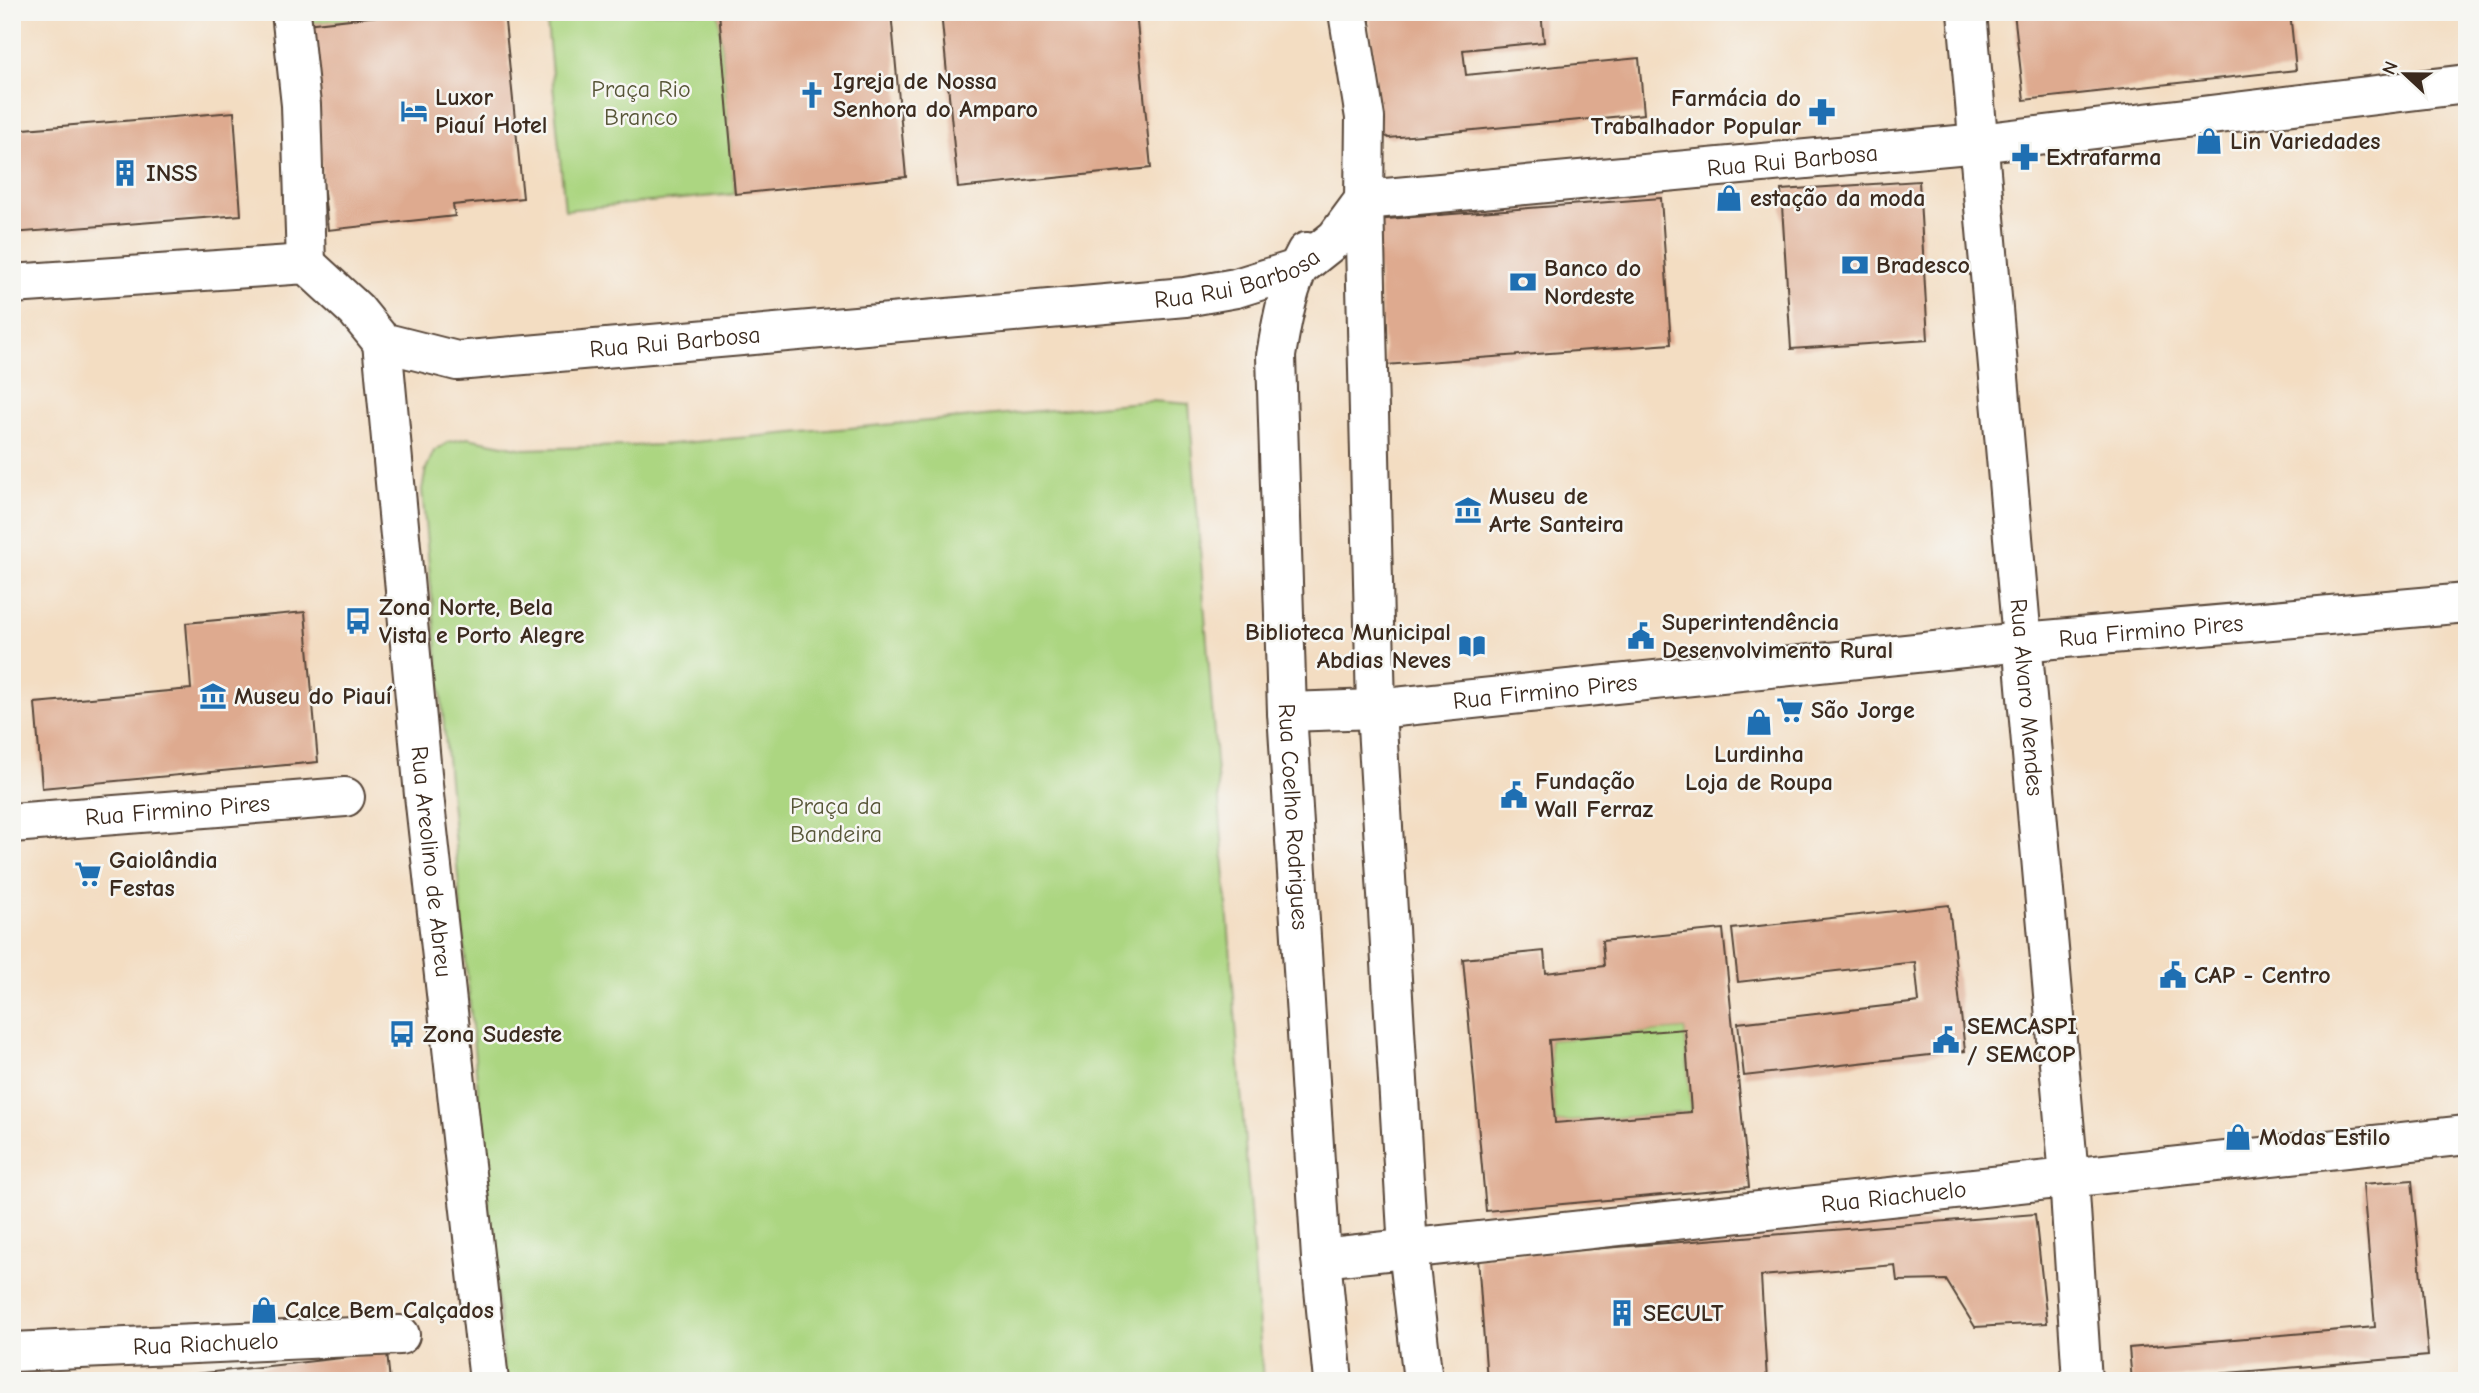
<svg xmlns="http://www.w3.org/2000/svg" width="2479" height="1393" viewBox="0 0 2479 1393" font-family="'Comic Neue',sans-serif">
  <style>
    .green { fill: #acd681; stroke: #748050; stroke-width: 2 }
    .building { fill: #deaa8f; fill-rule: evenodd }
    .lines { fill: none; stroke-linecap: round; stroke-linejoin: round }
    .minor-casing { stroke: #574537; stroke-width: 42 }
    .minor { stroke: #fff; stroke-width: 38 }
    .labels { text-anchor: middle; stroke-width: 5; stroke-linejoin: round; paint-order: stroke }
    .poi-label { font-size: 24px; font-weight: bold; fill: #3b2a1e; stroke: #f6f6f2; text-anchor: start }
    .park-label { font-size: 24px; fill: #575537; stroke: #f6f6f2 }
    .street-label { font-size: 24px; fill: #3b2a1e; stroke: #f6f6f2 }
  </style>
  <rect width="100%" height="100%" fill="#f6f6f2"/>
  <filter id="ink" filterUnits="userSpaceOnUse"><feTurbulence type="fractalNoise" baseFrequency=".0143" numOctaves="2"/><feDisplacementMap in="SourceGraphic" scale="14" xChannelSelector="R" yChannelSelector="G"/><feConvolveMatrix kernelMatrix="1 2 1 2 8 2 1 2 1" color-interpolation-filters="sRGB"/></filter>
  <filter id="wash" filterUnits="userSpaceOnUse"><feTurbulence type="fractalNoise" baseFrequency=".00686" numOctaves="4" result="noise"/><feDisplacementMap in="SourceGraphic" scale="28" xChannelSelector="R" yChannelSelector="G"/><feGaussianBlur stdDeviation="1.57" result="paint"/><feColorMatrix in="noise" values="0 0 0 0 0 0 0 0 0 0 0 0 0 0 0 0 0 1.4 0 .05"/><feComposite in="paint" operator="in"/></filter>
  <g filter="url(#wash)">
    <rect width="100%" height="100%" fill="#f3ddc2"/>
    <g class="green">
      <path d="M304 12H413L306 24Z"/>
      <path d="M546 12H719L735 194 565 210Z"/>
      <path d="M1152 401 1189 404 1263 1381H505L422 490 426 469 434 451 449 442 468 438 524 449 660 445Z"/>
      <path d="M1685 1029 1691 1112 1555 1123 1549 1040Z"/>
    </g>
    <g id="blocks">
      <g class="building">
        <path d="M413 12H504L523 198 453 205 455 216 328 230 306 24Z"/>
        <path d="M719 12H891L906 177 735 194Z"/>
        <path d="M941 12H1136L1151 168 958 188Z"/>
        <path d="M1369 12H1541L1544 42 1463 50 1466 75 1639 58 1644 114 1389 138 1380 133Z"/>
        <path d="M2014 12H2290L2296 70 2024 100Z"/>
        <path d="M234 112 241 215 12 233V130Z"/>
        <path d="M1919 181 1928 340 1791 349 1781 190Z"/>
        <path d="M1661 198 1671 344 1385 365 1374 220Z"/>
        <path d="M305 612 318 762 42 788 35 703 191 689 186 623Z"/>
        <path d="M1949 905 1965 1051 1744 1076 1738 1023 1919 1002 1915 962 1738 982 1732 929Z"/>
        <path d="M1723 929 1749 1187 1486 1211 1463 959 1544 951 1546 973 1604 966 1602 941ZM1685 1029 1691 1112 1555 1123 1549 1040Z"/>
        <path d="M2412 1180 2428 1356 2132 1381 2129 1348 2375 1327 2363 1184Z"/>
        <path d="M2035 1214 2047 1323 1975 1327 1946 1280 1897 1281 1895 1265 1761 1276 1767 1381H1487L1478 1258Z"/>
        <path d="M387 1353 390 1381H150V1379Z"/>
      </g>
    </g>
  </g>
  <g filter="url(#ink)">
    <use href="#blocks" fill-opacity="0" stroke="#574537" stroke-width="2"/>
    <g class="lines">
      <defs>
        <g id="minor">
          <path d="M291 12 301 105 306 264"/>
          <path d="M1348 12 1365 118 1364 200 1376 709 1408 1249 1423 1381"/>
          <path id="s1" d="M1967 12 2069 1177 2082 1381"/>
          <path id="s2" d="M1306 252C1288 285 1282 319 1276 356L1287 712 1321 1258 1333 1381"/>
          <path id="s3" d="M12 284 306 264 356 310 382 342 457 361 1185 297 1236 288 1297 269 1336 238 1364 200 1979 143 2467 84"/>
          <path id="s4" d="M382 342 424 795 489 1381"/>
          <path id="s5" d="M1287 712 1376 709 2021 642 2467 603"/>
          <path id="s6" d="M12 823 345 797"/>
          <path id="s7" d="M1321 1258 2467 1135"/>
          <path id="s8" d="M12 1352 400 1335"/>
        </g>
      </defs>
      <use href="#minor" class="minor-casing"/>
      <use href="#minor" class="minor"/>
    </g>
  </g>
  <defs>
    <symbol id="church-bare" viewBox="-9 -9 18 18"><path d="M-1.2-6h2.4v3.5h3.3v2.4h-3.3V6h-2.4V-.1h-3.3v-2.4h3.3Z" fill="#1f6fb2" stroke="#f6f6f2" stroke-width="2.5" paint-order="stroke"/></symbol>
    <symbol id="hotel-bare" viewBox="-9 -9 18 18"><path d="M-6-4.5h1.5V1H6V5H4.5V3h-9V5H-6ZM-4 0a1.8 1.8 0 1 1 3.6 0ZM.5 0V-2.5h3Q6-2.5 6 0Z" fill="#1f6fb2" stroke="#f6f6f2" stroke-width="2.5" paint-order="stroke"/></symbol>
    <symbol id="pharmacy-bare" viewBox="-9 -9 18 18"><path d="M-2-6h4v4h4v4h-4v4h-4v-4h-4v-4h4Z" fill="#1f6fb2" stroke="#f6f6f2" stroke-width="2.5" paint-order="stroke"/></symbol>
    <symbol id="shop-bare" viewBox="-9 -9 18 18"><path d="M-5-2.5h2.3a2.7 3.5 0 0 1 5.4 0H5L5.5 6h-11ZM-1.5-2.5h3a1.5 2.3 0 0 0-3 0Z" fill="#1f6fb2" stroke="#f6f6f2" stroke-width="2.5" paint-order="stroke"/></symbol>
    <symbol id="building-bare" viewBox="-9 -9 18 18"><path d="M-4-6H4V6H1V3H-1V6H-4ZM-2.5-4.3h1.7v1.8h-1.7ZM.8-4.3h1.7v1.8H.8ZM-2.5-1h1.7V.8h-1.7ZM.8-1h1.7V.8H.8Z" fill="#1f6fb2" stroke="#f6f6f2" stroke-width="2.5" paint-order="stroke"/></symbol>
    <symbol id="bank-bare" viewBox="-9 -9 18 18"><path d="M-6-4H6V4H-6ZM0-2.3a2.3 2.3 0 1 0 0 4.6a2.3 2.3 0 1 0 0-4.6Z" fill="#1f6fb2" stroke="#f6f6f2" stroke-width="2.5" paint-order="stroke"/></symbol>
    <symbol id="museum-bare" viewBox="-9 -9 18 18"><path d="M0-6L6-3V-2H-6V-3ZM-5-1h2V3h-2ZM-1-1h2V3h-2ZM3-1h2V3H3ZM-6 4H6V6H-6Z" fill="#1f6fb2" stroke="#f6f6f2" stroke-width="2.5" paint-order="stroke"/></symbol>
    <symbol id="bus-bare" viewBox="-9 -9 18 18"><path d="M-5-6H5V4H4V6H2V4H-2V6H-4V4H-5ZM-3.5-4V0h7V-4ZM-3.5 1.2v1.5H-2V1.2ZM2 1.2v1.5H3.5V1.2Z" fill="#1f6fb2" stroke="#f6f6f2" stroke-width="2.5" paint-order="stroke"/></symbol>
    <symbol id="civic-bare" viewBox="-9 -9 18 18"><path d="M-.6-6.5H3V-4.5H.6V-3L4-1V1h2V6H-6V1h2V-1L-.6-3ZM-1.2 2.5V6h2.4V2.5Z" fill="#1f6fb2" stroke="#f6f6f2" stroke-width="2.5" paint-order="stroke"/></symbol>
    <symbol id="library-bare" viewBox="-9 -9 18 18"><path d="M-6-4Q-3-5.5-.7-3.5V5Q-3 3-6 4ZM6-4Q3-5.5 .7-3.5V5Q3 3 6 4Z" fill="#1f6fb2" stroke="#f6f6f2" stroke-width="2.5" paint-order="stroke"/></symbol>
    <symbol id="supermarket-bare" viewBox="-9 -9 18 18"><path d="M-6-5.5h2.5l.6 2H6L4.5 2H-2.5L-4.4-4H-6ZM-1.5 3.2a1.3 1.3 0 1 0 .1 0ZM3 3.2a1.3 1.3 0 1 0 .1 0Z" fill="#1f6fb2" stroke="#f6f6f2" stroke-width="2.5" paint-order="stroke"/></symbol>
  </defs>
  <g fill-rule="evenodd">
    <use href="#church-bare" x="793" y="76" width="38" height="38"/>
    <use href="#hotel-bare" x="395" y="92" width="38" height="38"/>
    <use href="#pharmacy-bare" x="1803" y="93" width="38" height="38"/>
    <use href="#shop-bare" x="2190" y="122" width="38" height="38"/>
    <use href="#pharmacy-bare" x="2006" y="138" width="38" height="38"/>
    <use href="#building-bare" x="106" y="154" width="38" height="38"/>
    <use href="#shop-bare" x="1710" y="179" width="38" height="38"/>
    <use href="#bank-bare" x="1836" y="246" width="38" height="38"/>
    <use href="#bank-bare" x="1504" y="263" width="38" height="38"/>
    <use href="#museum-bare" x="1449" y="491" width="38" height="38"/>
    <use href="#bus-bare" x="339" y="602" width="38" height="38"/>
    <use href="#civic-bare" x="1622" y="617" width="38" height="38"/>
    <use href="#library-bare" x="1453" y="627" width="38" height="38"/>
    <use href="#museum-bare" x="194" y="677" width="38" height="38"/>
    <use href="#supermarket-bare" x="1771" y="691" width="38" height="38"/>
    <use href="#shop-bare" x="1740" y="703" width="38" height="38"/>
    <use href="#civic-bare" x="1495" y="776" width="38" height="38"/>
    <use href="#supermarket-bare" x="69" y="855" width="38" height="38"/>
    <use href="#civic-bare" x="2154" y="956" width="38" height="38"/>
    <use href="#bus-bare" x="383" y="1015" width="38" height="38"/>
    <use href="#civic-bare" x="1927" y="1021" width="38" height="38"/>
    <use href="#shop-bare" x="2219" y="1118" width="38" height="38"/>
    <use href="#shop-bare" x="245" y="1291" width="38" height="38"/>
    <use href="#building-bare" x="1603" y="1294" width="38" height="38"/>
  </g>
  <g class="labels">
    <g class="poi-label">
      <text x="833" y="89">Igreja de Nossa<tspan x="833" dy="28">Senhora do Amparo</tspan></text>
      <text x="435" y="105">Luxor<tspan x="435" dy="28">Piauí Hotel</tspan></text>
      <text x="1801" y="106" text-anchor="end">Farmácia do<tspan x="1801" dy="28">Trabalhador Popular</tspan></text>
      <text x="2230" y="149">Lin Variedades</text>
      <text x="2046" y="165">Extrafarma</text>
      <text x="146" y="181">INSS</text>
      <text x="1750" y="206">estação da moda</text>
      <text x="1876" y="273">Bradesco</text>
      <text x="1544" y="276">Banco do<tspan x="1544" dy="28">Nordeste</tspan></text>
      <text x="1489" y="504">Museu de<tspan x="1489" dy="28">Arte Santeira</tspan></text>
      <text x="379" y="615">Zona Norte, Bela<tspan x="379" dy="28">Vista e Porto Alegre</tspan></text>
      <text x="1662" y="630">Superintendência<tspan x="1662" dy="28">Desenvolvimento Rural</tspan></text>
      <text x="1451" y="640" text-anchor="end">Biblioteca Municipal<tspan x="1451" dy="28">Abdias Neves</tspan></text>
      <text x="234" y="704">Museu do Piauí</text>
      <text x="1811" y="718">São Jorge</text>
      <text x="1759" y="762" text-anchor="middle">Lurdinha<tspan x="1759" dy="28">Loja de Roupa</tspan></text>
      <text x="1535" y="789">Fundação<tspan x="1535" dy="28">Wall Ferraz</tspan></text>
      <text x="109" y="868">Gaiolândia<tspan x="109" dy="28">Festas</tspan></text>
      <text x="2194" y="983">CAP - Centro</text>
      <text x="1967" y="1034">SEMCASPI<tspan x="1967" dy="28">/ SEMCOP</tspan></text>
      <text x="423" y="1042">Zona Sudeste</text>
      <text x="2259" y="1145">Modas Estilo</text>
      <text x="285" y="1318">Calce Bem Calçados</text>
      <text x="1643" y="1321">SECULT</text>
    </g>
    <g class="park-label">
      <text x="641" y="97">Praça Rio<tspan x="641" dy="28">Branco</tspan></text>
      <text x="836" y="814">Praça da<tspan x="836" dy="28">Bandeira</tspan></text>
    </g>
    <g class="street-label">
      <text dy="8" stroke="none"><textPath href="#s3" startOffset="1855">Rua Rui Barbosa</textPath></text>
      <text dy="8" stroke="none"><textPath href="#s3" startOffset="1267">Rua Rui Barbosa</textPath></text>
      <text dy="8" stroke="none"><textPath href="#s3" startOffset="700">Rua Rui Barbosa</textPath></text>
      <text dy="8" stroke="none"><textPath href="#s5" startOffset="868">Rua Firmino Pires</textPath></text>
      <text dy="8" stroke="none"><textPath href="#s5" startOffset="259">Rua Firmino Pires</textPath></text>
      <text dy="8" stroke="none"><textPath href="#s1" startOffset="688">Rua Alvaro Mendes</textPath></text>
      <text dy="8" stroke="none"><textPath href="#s6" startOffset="166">Rua Firmino Pires</textPath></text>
      <text dy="8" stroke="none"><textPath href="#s2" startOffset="570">Rua Coelho Rodrigues</textPath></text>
      <text dy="8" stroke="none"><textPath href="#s4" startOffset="522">Rua Areolino de Abreu</textPath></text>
      <text dy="8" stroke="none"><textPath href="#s7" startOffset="576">Rua Riachuelo</textPath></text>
      <text dy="8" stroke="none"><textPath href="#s8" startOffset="194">Rua Riachuelo</textPath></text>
    </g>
  </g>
  <rect width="2479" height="1393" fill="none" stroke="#f6f6f2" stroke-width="42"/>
  <g transform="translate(2405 74) rotate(292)" stroke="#f6f6f2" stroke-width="5" paint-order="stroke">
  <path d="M0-5L12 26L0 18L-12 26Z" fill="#3b2a1e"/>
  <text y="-10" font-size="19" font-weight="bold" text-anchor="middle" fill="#3b2a1e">N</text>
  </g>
</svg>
